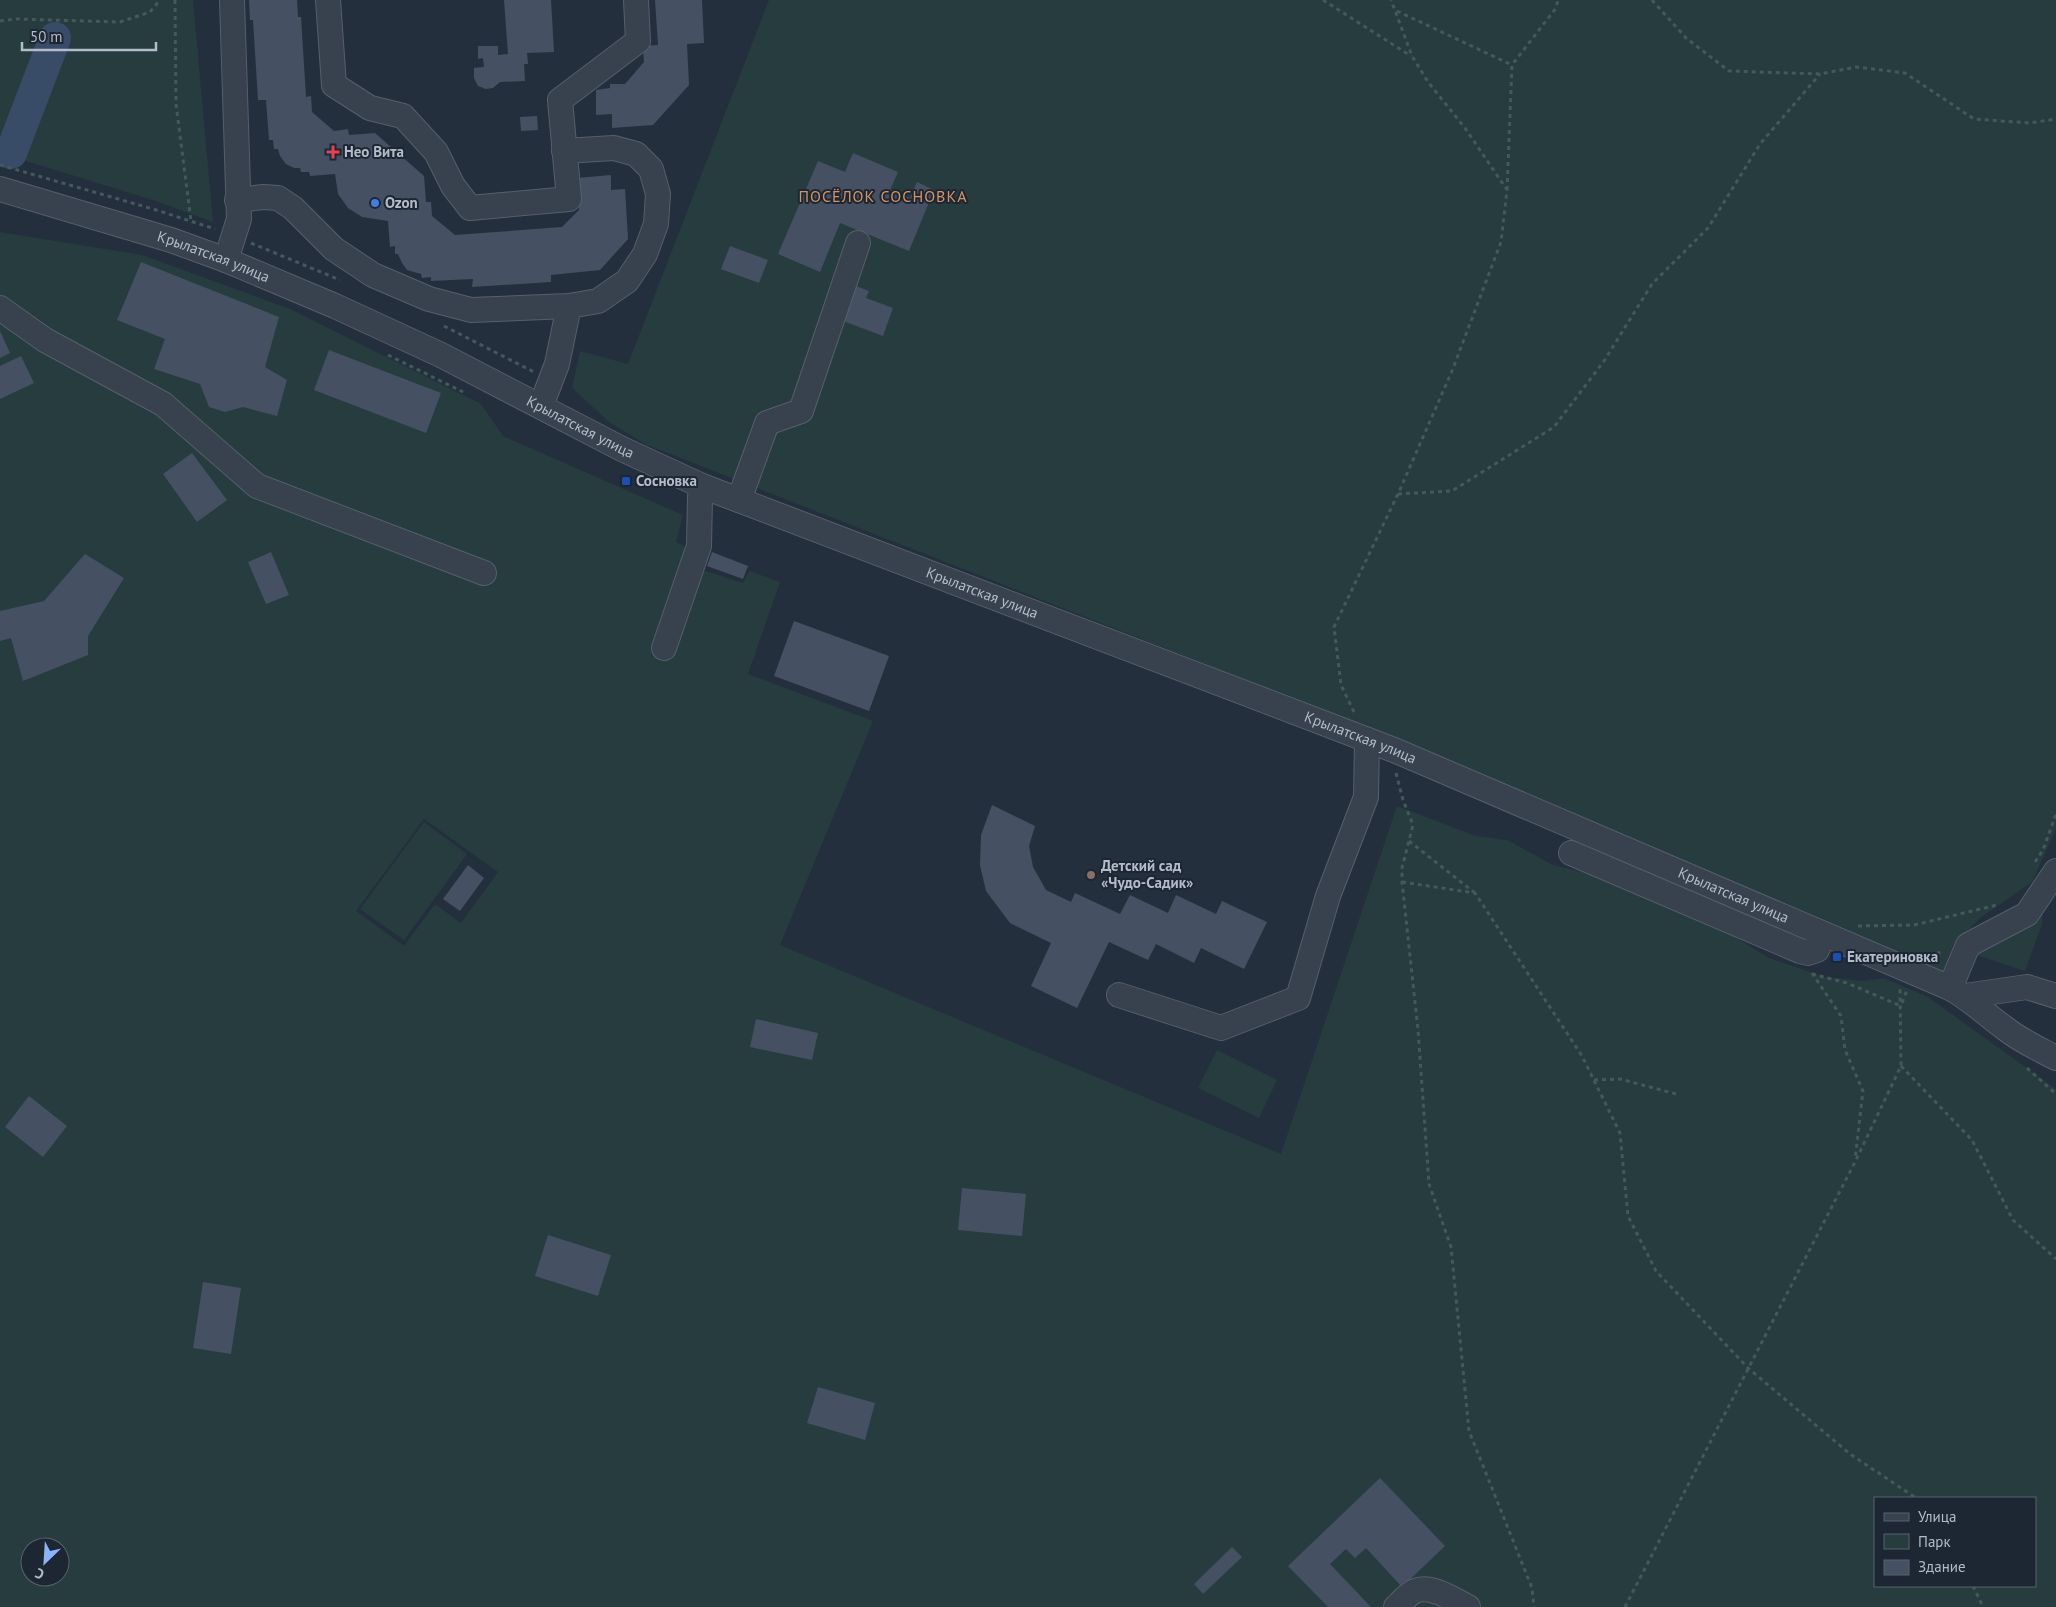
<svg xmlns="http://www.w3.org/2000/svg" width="2056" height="1607" viewBox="0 0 2056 1607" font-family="'PT Sans',sans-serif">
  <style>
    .green { fill: #263c3f; fill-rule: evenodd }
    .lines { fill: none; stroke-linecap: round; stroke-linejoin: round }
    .river { stroke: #394c67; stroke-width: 32 }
    .building { fill: #455162 }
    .minor-casing { stroke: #565f6c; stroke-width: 26 }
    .path { stroke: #44595c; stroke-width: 3; stroke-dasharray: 4 4; stroke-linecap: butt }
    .minor { stroke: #38414e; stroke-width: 24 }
    .health-dot { fill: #e0444e; stroke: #1d2633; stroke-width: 2 }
    .shop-dot { fill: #3f7fe0; stroke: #1d2633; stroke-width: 2 }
    .transit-dot { fill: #1a4fb4; stroke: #1d2633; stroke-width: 2 }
    .education-dot { fill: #8d6e63; stroke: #1d2633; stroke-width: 2 }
    .labels { text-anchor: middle; stroke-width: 4; stroke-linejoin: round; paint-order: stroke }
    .poi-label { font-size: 15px; font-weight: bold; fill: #b4bcc9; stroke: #1d2633; text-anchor: start }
    .street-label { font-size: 15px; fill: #b4bcc9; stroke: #1d2633 }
    .neighbourhood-label { font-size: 16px; letter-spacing: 1px; fill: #d59563; stroke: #1d2633 }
  </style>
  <rect width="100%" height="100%" fill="#242f3e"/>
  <g class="green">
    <path d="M0 0H193L213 222 156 201 0 153Z"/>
    <path d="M769 0H2056V829L2032 882 1980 918 1953 946 1943 972 1416 747 645 444 609 422 572 388 580 351 628 364Z"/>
    <path d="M0 232 142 255 290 309 481 404 503 436 683 515 676 542 693 551 696 568 743 583 749 571 780 582 748 674 873 721 780 945 1281 1154 1397 806 1476 836 1507 840 1553 865 1595 875 1722 929 1769 958 1825 977 1863 981 1884 978 1928 997 2056 1089V1607H0ZM424 819 498 872 461 923 435 904 404 946 356 911ZM1875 1498H2035V1586H1875ZM30 1547H60V1577H30Z"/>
    <path d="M424 822 467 854 404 940 360 909Z"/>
    <path d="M2042 915V924L2025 971 1976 955 1979 943Z"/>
    <path d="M1217 1050 1277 1080 1259 1118 1198 1088Z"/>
  </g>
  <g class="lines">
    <path class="river" d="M11 153 55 38"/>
  </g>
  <g class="building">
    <path d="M249 0H297L298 17H301L306 97 311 96 312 112 334 131 348 129 349 135 375 133 424 176 426 202H431L432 216 455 235 562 227 579 210 577 178 611 175V190L625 189 628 239 600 270 551 275V282L472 287 473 279 431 281V277L422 278 421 274 407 270 402 263 398 254H395V246L390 247 388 221 362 217 348 208 338 194 335 174 310 176 309 172H301L300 168H294L286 164 280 156 278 149H274L273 140H269L266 100H258L253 20H250Z"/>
    <path d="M504 0H551L554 52 527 53 528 64H524L525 81 500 82 493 88 486 89 478 86 474 78V68L484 67 483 58 478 59V46H498V55L508 54Z"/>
    <path d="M655 0H702L704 43 687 44 689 85 653 125 612 128V114L596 115V90L610 88V84H625L644 62 643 46 658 45Z"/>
    <path d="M537 116 538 130 521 131 520 117Z"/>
    <path d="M853 153 898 172 890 190 910 198 917 182 934 190 909 251 840 223 820 272 778 254 818 161 845 172Z"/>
    <path d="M730 246 768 260 759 283 721 269Z"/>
    <path d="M141 262 279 317 265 367 287 380 277 416 243 407 225 412 209 407 200 384 154 369 165 339 117 320Z"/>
    <path d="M856 286 869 291 866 298 893 308 883 336 843 321Z"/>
    <path d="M0 331 10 353 0 358Z"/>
    <path d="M329 350 441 393 426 433 314 390Z"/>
    <path d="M21 356 34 383 0 399V366Z"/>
    <path d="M192 453 227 500 197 522 163 474Z"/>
    <path d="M271 552 289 595 266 604 248 562Z"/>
    <path d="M712 552 748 566 743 579 707 566Z"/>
    <path d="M85 554 124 578 88 636V655L23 681 11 638 0 641V611L44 601Z"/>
    <path d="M794 621 889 656 869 711 774 676Z"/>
    <path d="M992 805 1035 826 1029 846 1033 867 1046 890 1071 902 1075 893 1120 914 1130 895 1168 913 1176 895 1216 914 1222 901 1267 922 1244 969 1201 948 1194 963 1156 944 1148 960 1109 942 1077 1008 1031 986 1051 943 1010 923 986 891 980 865 981 835Z"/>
    <path d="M468 865 484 878 460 911 443 899Z"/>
    <path d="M756 1019 818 1033 812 1060 750 1047Z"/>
    <path d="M29 1096 67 1126 43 1157 5 1127Z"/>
    <path d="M962 1188 1026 1194 1022 1236 958 1230Z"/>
    <path d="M548 1235 611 1255 598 1296 535 1276Z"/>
    <path d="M203 1282 241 1288 231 1354 193 1348Z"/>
    <path d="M818 1387 875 1403 865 1440 807 1423Z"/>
    <path d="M1380 1478 1445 1546 1402 1587 1366 1548 1355 1558 1346 1549 1330 1564 1371 1607H1328L1288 1566Z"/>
    <path d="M1232 1547 1242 1557 1203 1594 1194 1584Z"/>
  </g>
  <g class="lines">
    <defs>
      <g id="minor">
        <path d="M328 0 334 85 370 108 403 116 436 152 453 186 470 208 569 199 560 100 638 41 636 0"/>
        <path id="s1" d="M0 189 171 240 226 260 335 306 441 355 622 449 702 486 1394 750 1950 988C1971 999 1986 1015 2006 1029 2021 1041 2039 1049 2056 1058"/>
        <path d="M237 200 263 197 278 198 293 208 334 249 373 275 429 299 471 310 569 306 598 301 627 281 645 254 656 224 658 194 651 169 636 154 614 148 564 151"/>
        <path d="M226 260 239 219 232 0"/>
        <path d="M0 308 45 340 163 404 257 486 484 573"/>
        <path d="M541 406 557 364 569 306"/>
        <path d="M739 500 767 423 801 411 858 243"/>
        <path d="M664 648 699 546 700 497 702 486"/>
        <path d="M1571 853 1800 951 1808 953 1817 950 1823 934"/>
        <path d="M1950 988 1968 945 2027 914 2056 871"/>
        <path d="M1119 995 1221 1028 1298 998 1328 896 1366 797 1367 740"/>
        <path d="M1965 996 2027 987 2056 996"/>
        <path d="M1396 1607C1401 1602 1408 1594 1415 1591 1431 1584 1454 1600 1468 1607"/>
      </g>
    </defs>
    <use href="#minor" class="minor-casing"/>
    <g class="path">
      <path d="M175 0 176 104 191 221"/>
      <path d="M1323 0 1411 56"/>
      <path d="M1652 0 1686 38 1729 71 1820 74 1856 67 1905 73 1974 119 2030 123 2056 119"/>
      <path d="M1397 11 1512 65"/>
      <path d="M0 21 16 19 120 22 150 12 160 0"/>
      <path d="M0 165 153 209 215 229"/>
      <path d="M1507 190 1512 65 1556 8 1558 0"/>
      <path d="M251 243 340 280"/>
      <path d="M444 326 534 372"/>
      <path d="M388 355 463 392"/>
      <path d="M1398 494 1452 491 1554 427 1604 361 1652 284 1708 228 1760 144 1820 74"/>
      <path d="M1354 712 1341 685 1334 627 1398 494 1452 371 1501 242 1507 190 1465 128 1428 82 1412 56 1391 0"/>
      <path d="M1396 773 1403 800 1413 825 1402 868V882L1418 1030 1429 1184 1451 1247 1469 1431 1532 1588 1534 1607"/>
      <path d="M1409 841 1475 893"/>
      <path d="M2035 862 2043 850 2056 814"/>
      <path d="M1402 882 1475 893 1582 1056 1620 1133 1628 1216 1656 1271 1748 1368 1850 1454 1916 1498"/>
      <path d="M1858 926 1914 925 1997 905"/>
      <path d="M1929 956 1944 951"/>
      <path d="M1812 973 1841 1016 1845 1050 1863 1091 1855 1159"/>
      <path d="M1812 974 1847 983 1901 1006"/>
      <path d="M1902 1003 1907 990"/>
      <path d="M1901 1066 1972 1140 2013 1220 2056 1259"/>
      <path d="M2027 1068 2056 1094"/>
      <path d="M1594 1080 1620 1079 1680 1095"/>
      <path d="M1973 1586 1983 1607"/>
      <path d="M1625 1607 1855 1162 1901 1066 1900 989"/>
    </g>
    <use href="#minor" class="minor"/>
  </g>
  <path class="health-dot" d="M330.5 144.5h5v5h5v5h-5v5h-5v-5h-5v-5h5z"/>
  <circle class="shop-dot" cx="375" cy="203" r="5"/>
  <g class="transit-dot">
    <rect x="621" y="476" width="10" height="10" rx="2.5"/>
    <rect x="1832" y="952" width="10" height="10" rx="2.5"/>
  </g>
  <circle class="education-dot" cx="1091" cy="875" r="5"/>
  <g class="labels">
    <g class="poi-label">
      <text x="344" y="157">Нео Вита</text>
      <text x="385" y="208">Ozon</text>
      <text x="636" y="486">Сосновка</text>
      <text x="1101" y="871">Детский сад<tspan x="1101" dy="17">«Чудо-Садик»</tspan></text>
      <text x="1847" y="962">Екатериновка</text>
    </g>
    <g class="street-label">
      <text dy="5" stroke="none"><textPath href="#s1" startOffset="224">Крылатская улица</textPath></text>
      <text dy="5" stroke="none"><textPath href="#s1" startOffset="629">Крылатская улица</textPath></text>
      <text dy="5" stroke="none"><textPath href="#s1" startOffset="1064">Крылатская улица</textPath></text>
      <text dy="5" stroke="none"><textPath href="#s1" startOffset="1469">Крылатская улица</textPath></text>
      <text dy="5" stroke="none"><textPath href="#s1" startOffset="1874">Крылатская улица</textPath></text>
    </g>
    <g class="neighbourhood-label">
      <text x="883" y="202">ПОСЁЛОК СОСНОВКА</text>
    </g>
  </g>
  <rect x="1874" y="1497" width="162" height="90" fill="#1d2633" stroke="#59626f"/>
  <rect x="1884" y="1513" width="25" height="8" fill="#38414e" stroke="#59626f"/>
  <text x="1918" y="1522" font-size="15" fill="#b4bcc9">Улица</text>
  <rect x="1884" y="1534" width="25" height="15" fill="#263c3f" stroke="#59626f"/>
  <text x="1918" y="1547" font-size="15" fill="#b4bcc9">Парк</text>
  <rect x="1884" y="1560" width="25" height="15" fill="#455162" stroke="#59626f"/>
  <text x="1918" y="1572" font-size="15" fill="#b4bcc9">Здание</text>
  <g transform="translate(45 1562) rotate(205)"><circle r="24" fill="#1d2633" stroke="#59626f"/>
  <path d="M0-4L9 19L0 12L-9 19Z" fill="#8ab4f8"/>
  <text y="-8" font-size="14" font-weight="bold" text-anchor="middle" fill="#b4bcc9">С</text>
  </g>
  <path d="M22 42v8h134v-8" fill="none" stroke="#b4bcc9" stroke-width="2.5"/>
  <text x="30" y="42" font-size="15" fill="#b4bcc9" stroke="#1d2633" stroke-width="4" paint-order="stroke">50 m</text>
</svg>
